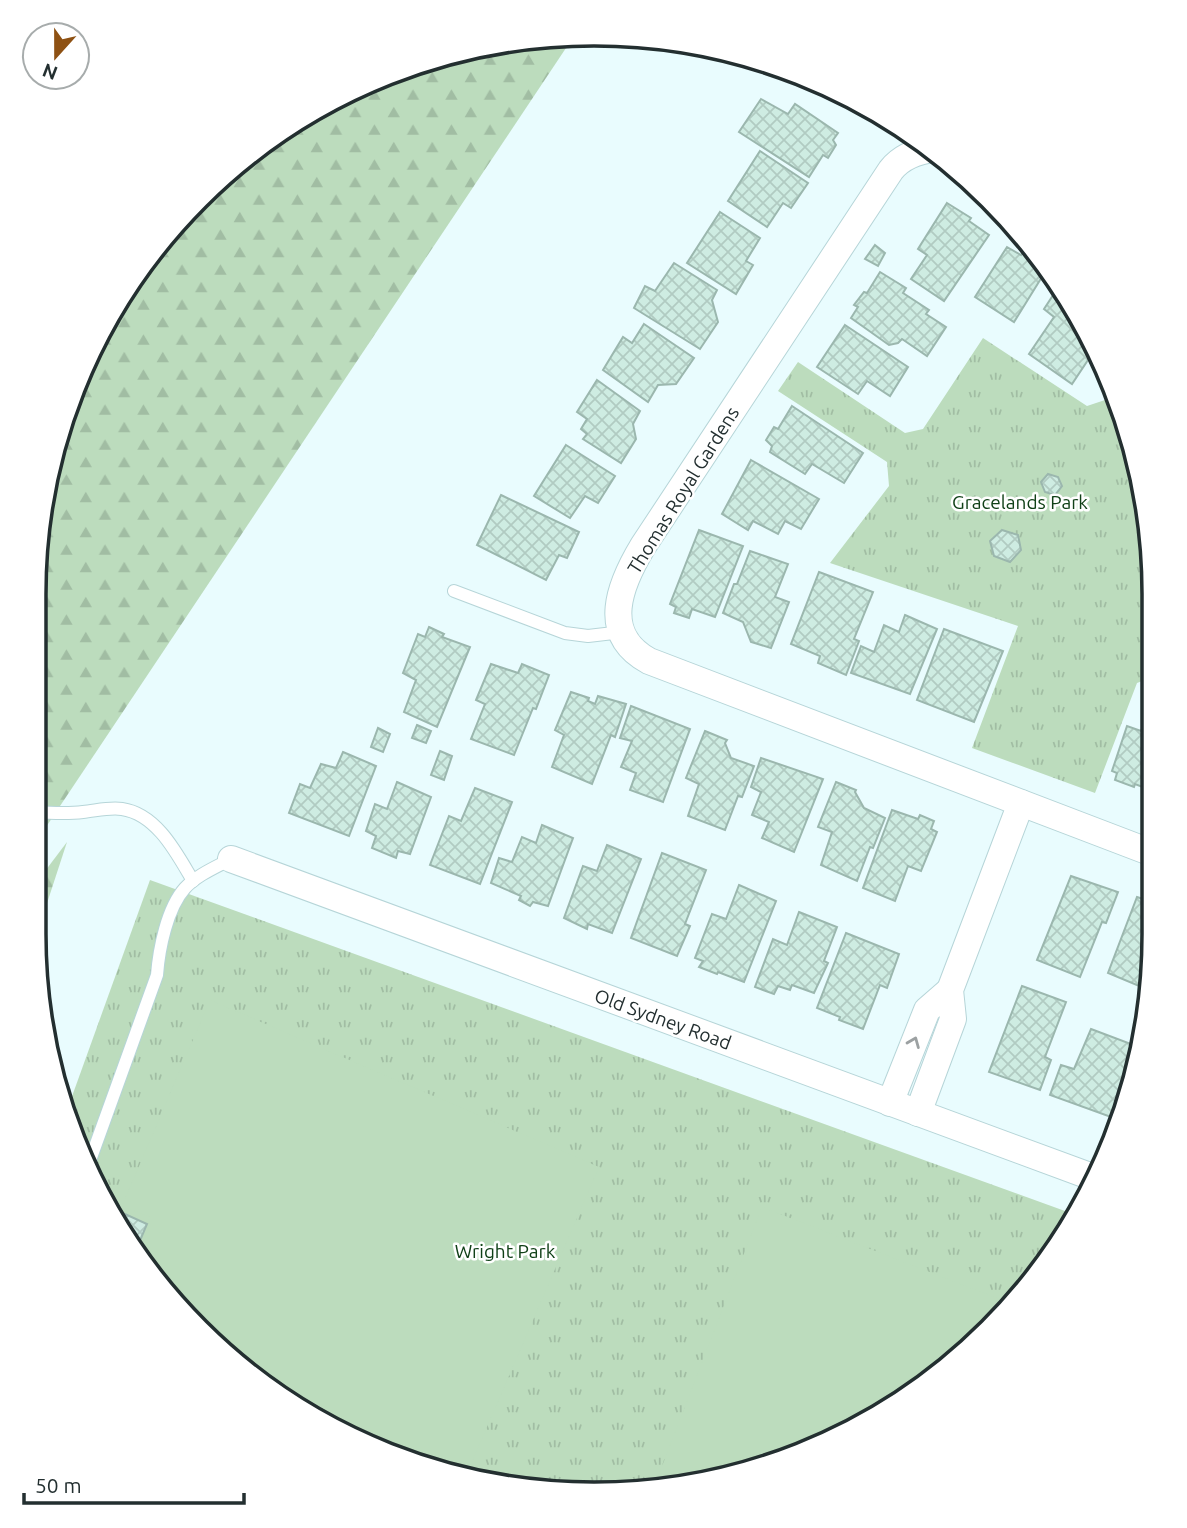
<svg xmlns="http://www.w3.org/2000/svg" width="1187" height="1528" viewBox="0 0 1187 1528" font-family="Ubuntu,sans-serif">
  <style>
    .grass { fill: url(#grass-tufts) }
    .forest { fill: url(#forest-firs) }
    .pitch { fill: #bcdcbd }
    .building { fill: url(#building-cross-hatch); stroke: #9bb7ae; stroke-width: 2 }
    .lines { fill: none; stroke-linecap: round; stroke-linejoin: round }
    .lane-casing { stroke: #b6d5d8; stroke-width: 14 }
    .street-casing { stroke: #b6d5d8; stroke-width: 28 }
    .lane { stroke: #fff; stroke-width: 12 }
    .street { stroke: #fff; stroke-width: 26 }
    .oneway { stroke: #9ca1a2 }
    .labels { text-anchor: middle; stroke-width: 5; stroke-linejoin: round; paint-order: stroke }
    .street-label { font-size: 19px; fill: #232f30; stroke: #fff }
    .park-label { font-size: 19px; fill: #104017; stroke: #fff }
    .rim { fill: none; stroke: #232f30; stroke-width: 3.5 }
  </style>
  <defs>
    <pattern id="grass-tufts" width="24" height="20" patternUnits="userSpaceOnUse" patternTransform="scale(1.75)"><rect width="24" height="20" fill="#bcdcbd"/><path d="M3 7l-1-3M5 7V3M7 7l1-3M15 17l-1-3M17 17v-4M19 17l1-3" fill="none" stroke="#a1bda3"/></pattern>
    <pattern id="forest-firs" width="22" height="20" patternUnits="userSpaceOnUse" patternTransform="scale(1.75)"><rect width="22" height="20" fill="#bcdcbd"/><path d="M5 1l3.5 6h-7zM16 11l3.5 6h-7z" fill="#a1bda3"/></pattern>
    <pattern id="building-cross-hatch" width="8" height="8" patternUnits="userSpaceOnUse" patternTransform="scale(1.75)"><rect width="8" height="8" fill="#ceece2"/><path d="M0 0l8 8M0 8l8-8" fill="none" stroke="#b1cbc2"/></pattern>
  </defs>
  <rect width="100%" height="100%" fill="#e9fcfe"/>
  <g class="grass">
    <path d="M983 338 1087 406 1105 400 1113 388 1124 414 1153 556 1150 678 1137 683 1095 793 972 748 1018 626 830 563 889 486 887 462 778 391 798 362 905 433 923 429Z"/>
    <path d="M150 880 1076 1215 1059 1246 989 1331 874 1419 739 1476 594 1495 449 1476 314 1420 198 1331 109 1215 66 1113Z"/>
  </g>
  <g class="forest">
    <path d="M574 36 34 845V557L63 414 149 252 224 173 313 109 413 63 520 38Z"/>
    <path d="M67 842 34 943 33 887Z"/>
  </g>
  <g class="pitch">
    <path d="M210 1000 599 1167 465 1478 449 1476 314 1420 198 1331 136 1250 150 1217 122 1206Z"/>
    <path d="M762 1207 1012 1304 989 1331 874 1419 739 1476 654 1487Z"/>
  </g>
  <g class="building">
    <path d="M761 99 788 114 795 104 838 133 833 140 836 145 828 158 823 155 809 177 739 132Z"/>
    <path d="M760 151 808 183 791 208 783 203 767 227 728 201Z"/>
    <path d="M947 203 971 218 969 221 989 235 944 301 911 279 927 255 918 249Z"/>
    <path d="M720 212 760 238 746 261 753 265 736 294 687 263Z"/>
    <path d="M875 245 885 253 878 266 865 259Z"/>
    <path d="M1007 247 1021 255 1024 251 1038 260 1036 265 1045 272 1014 322 975 297Z"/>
    <path d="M674 263 717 290 712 300 718 322 700 349 634 308 645 286 655 291Z"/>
    <path d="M880 272 906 288 903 293 929 310 926 314 946 327 927 356 902 339 898 343 889 345 851 318 858 307 854 305 864 292 867 293Z"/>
    <path d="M1059 286 1078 313 1098 357 1092 354 1072 384 1029 354 1054 317 1044 309Z"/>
    <path d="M644 324 694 358 676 384 658 385 648 402 603 370 623 337 632 343Z"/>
    <path d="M845 325 908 367 890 396 867 381 858 394 817 367Z"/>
    <path d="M597 380 640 411 633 424 636 439 621 463 583 439 587 434 581 429 587 419 577 412Z"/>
    <path d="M792 406 863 453 844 483 812 464 805 474 770 452 772 446 766 440 774 427 778 429Z"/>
    <path d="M566 445 615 476 598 503 585 496 570 518 534 496Z"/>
    <path d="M751 460 819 499 801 529 785 521 778 534 753 521 748 530 722 514Z"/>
    <path d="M1048 474 1058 477 1062 486 1055 495 1045 492 1041 482Z"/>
    <path d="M501 495 579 532 567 558 559 555 546 580 477 545Z"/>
    <path d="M699 530 743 546 715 617 692 609 689 618 674 613 676 607 670 604Z"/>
    <path d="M1002 530 1018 535 1021 550 1010 562 994 556 990 541Z"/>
    <path d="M750 551 788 564 775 597 789 602 771 648 751 642 743 622 723 613 734 584H737Z"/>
    <path d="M819 572 873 592 854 639 859 641 846 675 818 663 820 656 791 644Z"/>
    <path d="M905 615 937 629 910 694 851 673 861 646 874 652 884 625 899 632Z"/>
    <path d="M429 627 444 634 442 637 470 647 437 727 404 712 416 680 403 673 418 634 425 637Z"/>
    <path d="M944 629 1003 651 974 722 917 700Z"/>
    <path d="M491 664 518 673 522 664 549 675 536 709 533 708 514 755 471 739 485 704 476 700Z"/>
    <path d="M571 692 589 698 588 701 595 704 598 696 626 704 615 737 611 735 592 784 552 767 564 735 555 730Z"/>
    <path d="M631 706 690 729 663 802 630 790 636 773 621 767 632 741 620 738Z"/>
    <path d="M1150 710 1148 789 1135 784 1134 787 1115 780 1117 773 1112 771 1127 726 1141 731Z"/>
    <path d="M417 725 431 731 426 743 412 738Z"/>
    <path d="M378 728 390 734 383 752 371 747Z"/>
    <path d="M705 731 727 740 725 743 731 758 754 766 742 797 738 796 725 830 688 816 699 784 686 778Z"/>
    <path d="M440 751 452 756 444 780 431 775Z"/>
    <path d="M343 752 376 766 349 836 289 813 300 784 310 788 321 764 336 768Z"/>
    <path d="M761 758 823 779 794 852 762 838 769 822 752 815 761 792 751 787Z"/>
    <path d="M397 782 431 797 410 854 398 851 396 858 372 848 376 836 366 831 375 804 387 809Z"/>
    <path d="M836 782 856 790 855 792 864 808 885 818 873 848 870 847 857 881 821 865 832 832 818 827Z"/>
    <path d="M475 788 512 802 480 884 430 865 449 816 461 821Z"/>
    <path d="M892 810 918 819 920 815 934 821 931 829 937 832 921 871 908 866 895 901 863 888Z"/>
    <path d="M542 825 573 838 548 906 533 902 530 906 519 900 521 896 491 883 499 858 512 862 522 837 536 843Z"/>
    <path d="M607 845 641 859 612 933 588 924 587 929 564 918 583 866 597 871Z"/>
    <path d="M662 853 706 870 685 924 690 926 677 956 631 938Z"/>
    <path d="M1071 876 1118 892 1106 923 1102 922 1080 977 1037 960Z"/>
    <path d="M739 885 776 901 744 982 718 972 717 974 699 967 703 961 695 958 712 914 726 919Z"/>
    <path d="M1137 897 1146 900 1144 988 1108 973Z"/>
    <path d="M799 912 837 927 824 961 828 963 814 993 792 985 790 990 778 986 774 994 755 987 773 939 787 945Z"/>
    <path d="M846 933 899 954 887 988 880 985 863 1029 839 1020 840 1017 817 1008Z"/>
    <path d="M1022 986 1066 1002 1045 1057 1051 1060 1040 1090 989 1072Z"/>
    <path d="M1091 1029 1139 1047 1111 1117 1050 1095 1061 1065 1074 1069Z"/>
    <path d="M105 1205 147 1224 136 1250 109 1215Z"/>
  </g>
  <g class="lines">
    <defs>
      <g id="lane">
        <path d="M912 135 921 151"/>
        <path d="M454 591 565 633 588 636 622 632"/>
        <path d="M34 812C50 813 67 814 83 812 95 811 109 807 122 809 157 814 177 854 193 881"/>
        <path d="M88 1166 157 975C159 949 167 908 185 888 197 875 216 867 231 859"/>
      </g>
      <g id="street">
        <path d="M934 149C917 151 902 156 891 170L643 546C620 584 599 634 649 661L1147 851"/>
        <path d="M231 859 1095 1178"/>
        <path d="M890 1103 927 1010 950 990"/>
        <path d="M918 1113 953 1019 950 990 1021 803"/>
      </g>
    </defs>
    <use href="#lane" class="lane-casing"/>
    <use href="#street" class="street-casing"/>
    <use href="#lane" class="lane"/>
    <use href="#street" class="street"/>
  </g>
  <defs><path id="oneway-chevron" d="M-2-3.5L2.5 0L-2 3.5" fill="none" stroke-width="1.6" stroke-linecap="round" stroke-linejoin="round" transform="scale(1.75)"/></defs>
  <use class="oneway" href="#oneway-chevron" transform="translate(914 1042) rotate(-68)"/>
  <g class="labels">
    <g class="street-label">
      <text transform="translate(683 490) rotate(-58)" y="7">Thomas Royal Gardens</text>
      <text transform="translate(663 1019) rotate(20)" y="7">Old Sydney Road</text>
    </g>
    <g class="park-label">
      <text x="1020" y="509">Gracelands Park</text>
      <text x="505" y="1258">Wright Park</text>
    </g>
  </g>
  <path d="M0 0H1187V1528H0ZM594 46H594A548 548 0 0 1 1142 594V934A548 548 0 0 1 594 1482H594A548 548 0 0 1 46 934V594A548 548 0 0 1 594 46Z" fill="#fff" fill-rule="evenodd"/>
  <path class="rim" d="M594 46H594A548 548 0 0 1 1142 594V934A548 548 0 0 1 594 1482H594A548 548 0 0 1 46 934V594A548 548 0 0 1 594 46Z"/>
  <g transform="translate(56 56) rotate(201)"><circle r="33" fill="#ffffff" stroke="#a7acac" stroke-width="2"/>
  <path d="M0-5L12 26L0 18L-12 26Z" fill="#8e5113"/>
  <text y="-10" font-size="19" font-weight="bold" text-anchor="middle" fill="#232f30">N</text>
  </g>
  <path d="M24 1493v10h220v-10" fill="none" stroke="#232f30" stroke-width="3.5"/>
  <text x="35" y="1493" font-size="21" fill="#232f30" stroke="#ffffff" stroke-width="5" paint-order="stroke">50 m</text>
</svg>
